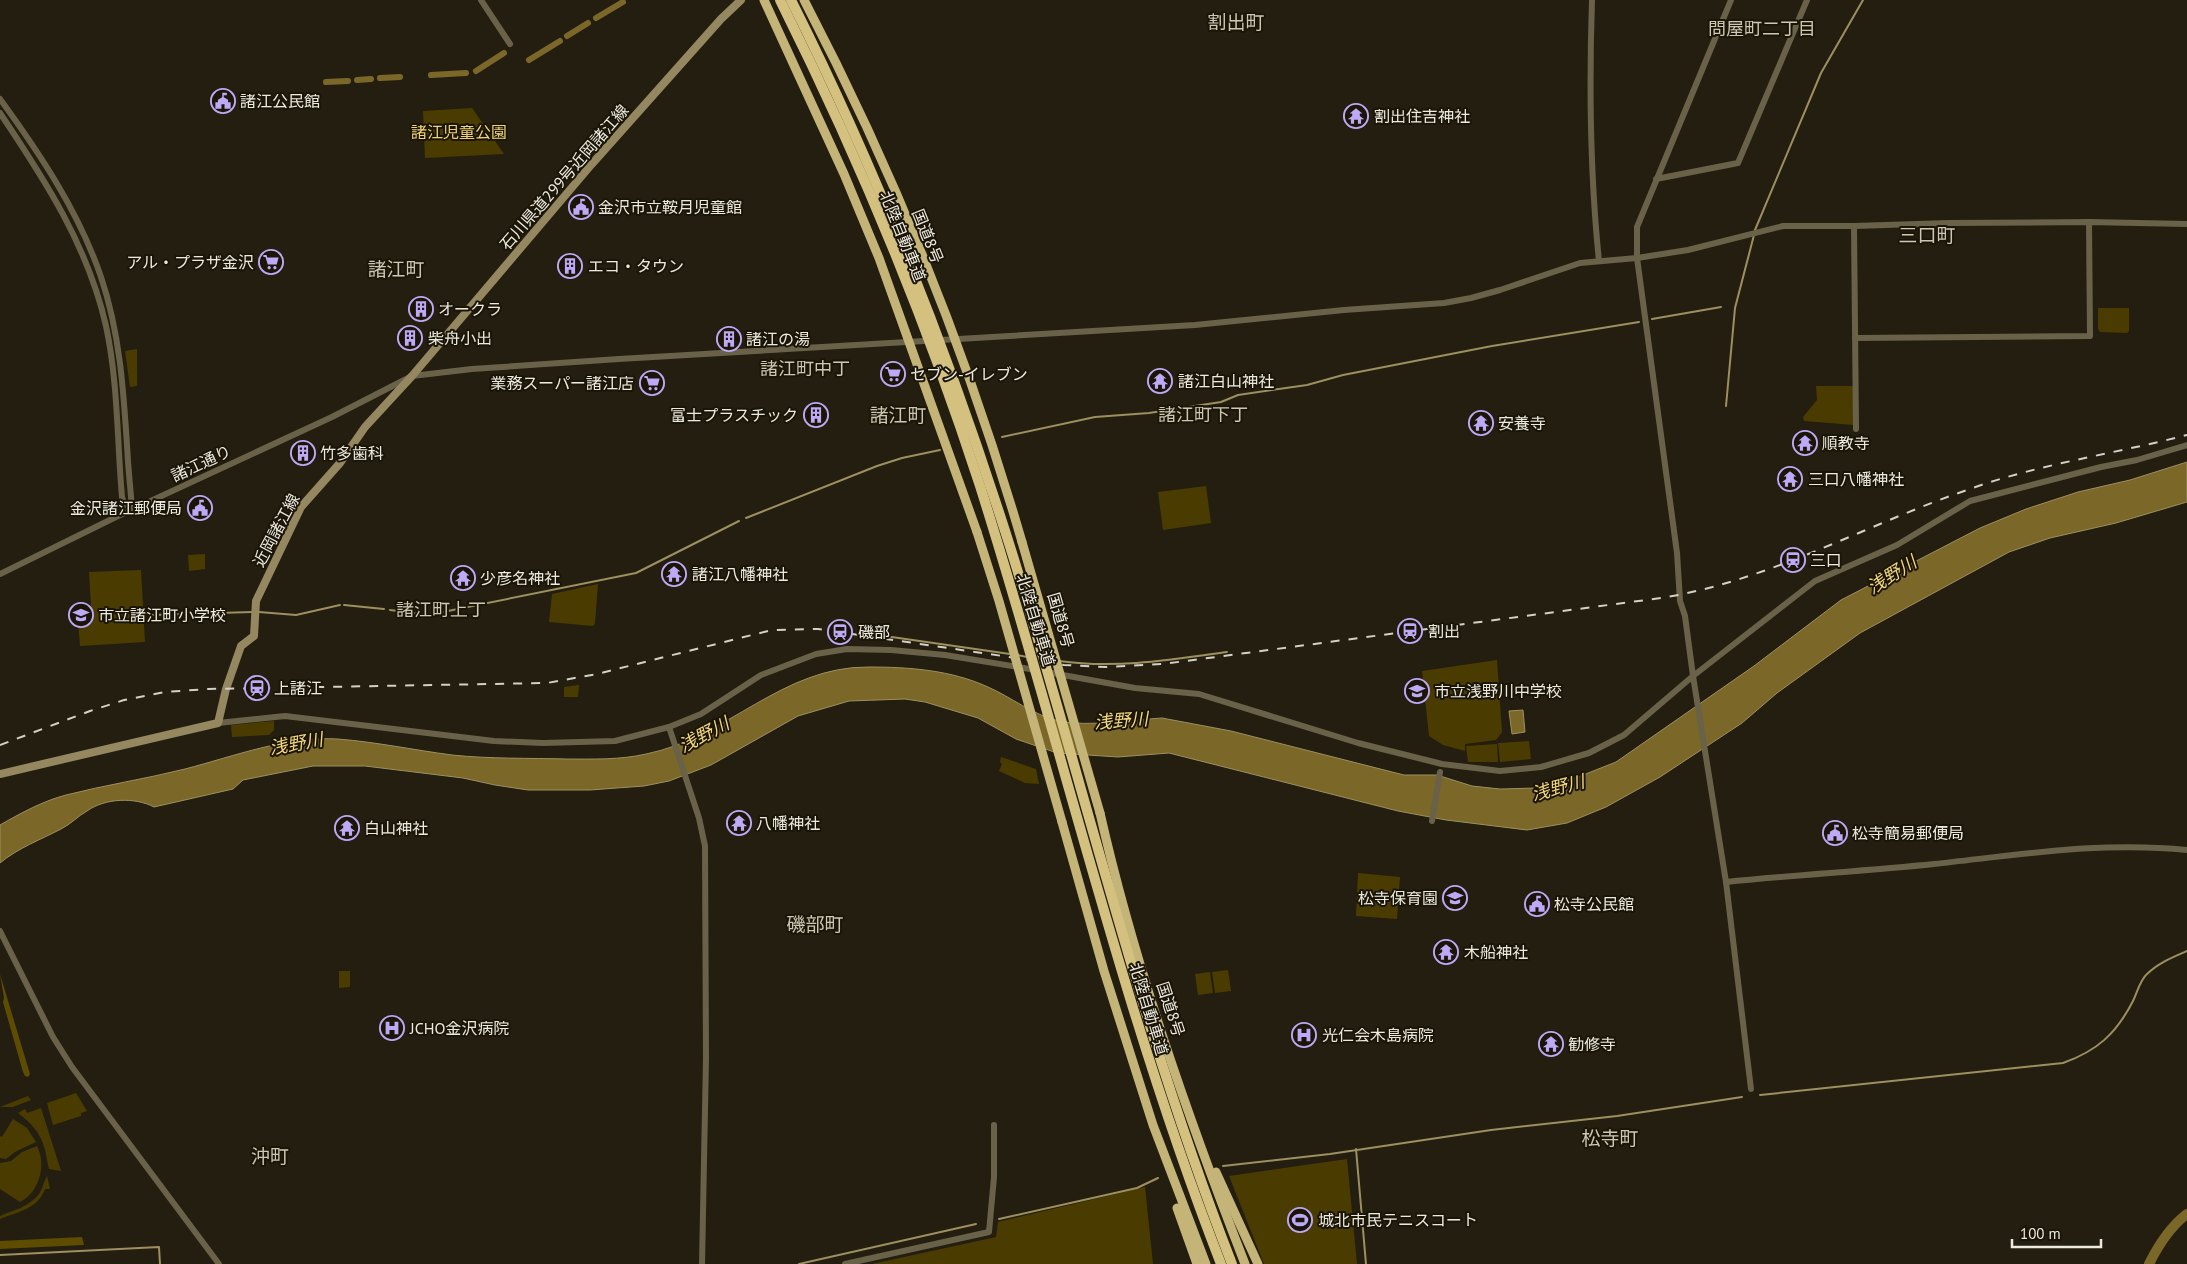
<svg xmlns="http://www.w3.org/2000/svg" width="2187" height="1264" viewBox="0 0 2187 1264" font-family="'PT Sans','Noto Sans JP',sans-serif">
  <style>
    .green { fill: #4a3c01 }
    .forest { fill: #5e4c01 }
    .water { fill: #7b6828; stroke: #9d8f5f }
    .lines { fill: none; stroke-linecap: round; stroke-linejoin: round }
    .stream { stroke: #9d8f5f; stroke-width: 2 }
    .canal { stroke: #7b6828; stroke-width: 6 }
    .river { stroke: #7b6828; stroke-width: 10 }
    .tertiary { stroke: #696249; stroke-width: 6 }
    .secondary { stroke: #958860; stroke-width: 8 }
    .trunk { stroke: #c5b478; stroke-width: 9 }
    .rail { stroke: #d4d0c6; stroke-width: 2; stroke-dasharray: 9 9; stroke-linecap: butt }
    .trunk-bridge { stroke: #c5b478; stroke-width: 9 }
    .motorway-bridge { stroke: #d4c180; stroke-width: 10 }
    .labels { text-anchor: middle; stroke-width: 4; stroke-linejoin: round; paint-order: stroke }
    .poi-label { font-size: 16px; fill: #ece9df; stroke: #1a1507; text-anchor: start }
    .park-label { font-size: 16px; fill: #edd276; stroke: #1a1507 }
    .street-label { font-size: 16px; fill: #ece9df; stroke: #1a1507 }
    .neighbourhood-label { font-size: 18px; fill: #ccc6b3; stroke: #1a1507 }
    .water-label { font-size: 18px; font-style: italic; fill: #f3d77c; stroke: #1a1507 }
    .quarter-label { font-size: 19px; fill: #ccc6b3; stroke: #1a1507 }
  </style>
  <rect width="100%" height="100%" fill="#231e10"/>
  <g class="green">
    <path d="M472 108 504 154 425 158 423 111Z"/>
    <path d="M2098 308H2129V331L2127 333 2100 332 2098 329Z"/>
    <path d="M137 349V386L130 387 125 351Z"/>
    <path d="M1816 386H1853L1854 425 1804 421 1803 417 1817 400Z"/>
    <path d="M1206 486 1211 523 1163 530 1158 492Z"/>
    <path d="M205 554V569L189 571 188 555Z"/>
    <path d="M141 570 145 642 80 646 77 606H91L89 572Z"/>
    <path d="M598 584 595 623 593 626 549 622 552 594Z"/>
    <path d="M1497 660 1502 732 1496 740 1465 744V751L1443 745 1429 736 1422 671Z"/>
    <path d="M579 685 578 697H564V687Z"/>
    <path d="M274 721V730L269 735 232 737 231 725Z"/>
    <path d="M1529 741 1531 759 1500 762 1498 743Z"/>
    <path d="M1497 744 1498 762H1468L1466 746Z"/>
    <path d="M1001 757 1036 769 1039 784 1025 783 999 771 1002 764 1000 762Z"/>
    <path d="M1358 873 1400 877 1397 919 1356 916Z"/>
    <path d="M1228 970 1231 991 1215 993 1212 972Z"/>
    <path d="M339 971H350V987L339 988Z"/>
    <path d="M1210 972 1213 993 1198 995 1195 974Z"/>
    <path d="M76 1093 87 1111 81 1113V1116L53 1125 47 1103Z"/>
    <path d="M28 1096 31 1100 13 1107H0Z"/>
    <path d="M41 1108 61 1171 49 1169C47 1163 47 1157 45 1150 41 1133 31 1123 18 1113L25 1109 27 1113Z"/>
    <path d="M13 1119 27 1128 36 1142 15 1152 6 1159 0 1158V1136L2 1137Z"/>
    <path d="M37 1146C47 1165 39 1193 20 1202L0 1189V1163L11 1161 22 1152Z"/>
    <path d="M1347 1159 1357 1264H1264L1229 1176Z"/>
    <path d="M47 1176 50 1189H45C38 1209 17 1212 0 1219V1216C14 1210 29 1207 39 1194 43 1188 44 1181 47 1176Z"/>
    <path d="M1145 1187 1153 1264H872L996 1237 998 1222Z"/>
  </g>
  <g class="forest">
    <path d="M0 974 30 1074 28 1077 25 1076 23 1072 3 1002 4 998Z"/>
    <path d="M82 1237 84 1245 0 1249V1241Z"/>
  </g>
  <g class="water">
    <path d="M2187 462V502L2116 523 2050 538 2009 552 1860 633 1777 693 1742 723 1660 777 1606 807 1567 823 1527 830 1446 820 1398 811 1169 753 1118 757 1057 753 1016 739 978 718 925 702 905 699 849 701 798 716 711 765 669 781 644 786 590 790H528L495 785 463 778 365 766H313L243 780 233 789 154 807C135 797 105 798 87 811 78 816 71 824 61 829 40 840 18 848 0 863V825C21 813 43 801 66 795 105 785 145 779 185 769 235 756 286 736 338 739 376 742 414 750 452 755 490 759 530 758 567 759 593 759 620 760 646 754 727 738 782 666 869 667 909 667 951 670 988 687 1011 697 1033 715 1059 721 1089 727 1130 720 1162 718L1231 731 1404 775H1437L1472 786 1500 789 1536 788 1578 777 1616 762 1754 666 1841 600 1980 528 2026 509 2078 492 2130 480Z"/>
    <path d="M1523 710 1525 732 1512 734 1509 711Z"/>
  </g>
  <g class="lines">
    <g class="stream">
      <path d="M1755 230 1821 73 1863 0"/>
      <path d="M1652 319 1721 307"/>
      <path d="M1726 406 1735 308 1754 235"/>
      <path d="M1002 437 1095 417 1149 413 1221 402 1238 395 1307 385 1343 375 1492 346 1639 322"/>
      <path d="M746 518 877 466 902 458 940 450"/>
      <path d="M344 605 384 609"/>
      <path d="M390 610 428 615 636 573 739 521"/>
      <path d="M259 612 296 615 340 605"/>
      <path d="M152 615 252 612"/>
      <path d="M864 633 1010 654"/>
      <path d="M1017 655 1027 657"/>
      <path d="M1059 661C1116 669 1170 660 1227 652"/>
      <path d="M1760 1095 2063 1063C2097 1051 2116 1034 2133 1001 2137 993 2140 980 2147 974 2158 963 2173 957 2187 951"/>
      <path d="M1356 1149 1366 1264"/>
      <path d="M1223 1166 1330 1154 1491 1130 1617 1116 1742 1097"/>
      <path d="M999 1219 1137 1188 1158 1178"/>
      <path d="M0 1255 159 1247 160 1264"/>
      <path d="M799 1264 976 1224"/>
    </g>
    <g class="canal">
      <path d="M596 18 623 2"/>
      <path d="M567 36 588 23"/>
      <path d="M529 60 560 41"/>
      <path d="M476 71 504 53"/>
      <path d="M431 75 466 73"/>
      <path d="M380 78 400 77"/>
      <path d="M357 80 371 79"/>
      <path d="M326 82 348 81"/>
    </g>
    <path class="river" d="M2149 1264C2158 1246 2171 1226 2187 1214"/>
    <g class="tertiary">
      <path d="M481 0 510 44"/>
      <path d="M1592 0C1589 88 1590 174 1599 261"/>
      <path d="M1731 0 1637 227V258L1677 553 1680 601 1685 616 1693 676 1726 882 1751 1089"/>
      <path d="M0 99C40 154 79 212 101 277 121 336 124 398 128 461 129 477 131 493 132 510"/>
      <path d="M0 113C45 180 88 246 106 326 118 382 117 440 122 497L124 503 132 510"/>
      <path d="M1656 179 1738 163 1807 0"/>
      <path d="M1854 226 1856 429"/>
      <path d="M1855 338 2090 336 2089 222"/>
      <path d="M0 574 116 517 332 417 412 376 472 369 619 359 1195 325 1344 310 1444 303 1471 298 1500 290 1580 263 1637 258 1688 250 1783 226H1854L1949 223 2089 222 2187 224"/>
      <path d="M1046 672 1135 688 1199 694 1358 743 1442 764 1500 771 1541 767 1589 753 1624 735 1693 676 1815 581 1897 545 1970 501 2101 467 2137 460 2187 445"/>
      <path d="M218 723 285 716 494 741 543 743 615 741 669 727 701 714 761 675 816 654 847 649 891 650 945 655 1036 670"/>
      <path d="M669 727 699 818 705 846 706 1058 702 1264"/>
      <path d="M1432 821 1440 772"/>
      <path d="M1726 882C1795 875 1865 871 1934 864 2018 855 2102 841 2187 850"/>
      <path d="M0 931 53 1037 72 1067 219 1264"/>
      <path d="M845 1264 989 1232 994 1177V1125"/>
    </g>
    <path class="secondary" d="M0 774 218 723 226 689 241 646 254 636 256 601 301 507 340 463 365 427 412 376 591 165 721 19 741 0"/>
    <g class="trunk">
      <path d="M764 0 844 174 879 258 977 532"/>
      <path d="M804 0C894 172 968 356 1022 542"/>
      <path d="M1100 813C1135 967 1188 1117 1245 1264"/>
      <path d="M1062 822 1104 971 1153 1125 1206 1264"/>
      <path d="M1216 1172 1258 1264"/>
      <path d="M1177 1208 1197 1264"/>
    </g>
    <path class="rail" d="M0 745 90 711 124 700 165 692 208 689 547 683 597 674 772 630 818 629 1064 665 1106 667 1163 664 1661 598C1769 581 1865 525 1967 490 2038 464 2114 454 2187 435"/>
    <g class="trunk-bridge">
      <path d="M977 532 999 601 1062 822"/>
      <path d="M1022 542 1100 813"/>
    </g>
    <g class="motorway-bridge">
      <path d="M780 0C858 156 926 319 980 486 1062 745 1122 1010 1221 1264"/>
      <path d="M791 0C881 179 953 365 1013 556 1086 793 1142 1033 1232 1264"/>
    </g>
  </g>
  <defs>
    <symbol id="civic-ring" viewBox="-11 -11 22 22"><circle r="9.5" fill="#1a1507" stroke="#bda9f5" stroke-width="1.5"/><path d="M-.6-6.5H3V-4.5H.6V-3L4-1V1h2V6H-6V1h2V-1L-.6-3ZM-1.2 2.5V6h2.4V2.5Z" fill="#bda9f5"/></symbol>
    <symbol id="temple-ring" viewBox="-11 -11 22 22"><circle r="9.5" fill="#1a1507" stroke="#bda9f5" stroke-width="1.5"/><path d="M0-6L5-2H3V0L6.5 2.5H4V6H1.5V3h-3V6H-4V2.5H-6.5L-3 0V-2H-5Z" fill="#bda9f5"/></symbol>
    <symbol id="supermarket-ring" viewBox="-11 -11 22 22"><circle r="9.5" fill="#1a1507" stroke="#bda9f5" stroke-width="1.5"/><path d="M-6-5.5h2.5l.6 2H6L4.5 2H-2.5L-4.4-4H-6ZM-1.5 3.2a1.3 1.3 0 1 0 .1 0ZM3 3.2a1.3 1.3 0 1 0 .1 0Z" fill="#bda9f5"/></symbol>
    <symbol id="building-ring" viewBox="-11 -11 22 22"><circle r="9.5" fill="#1a1507" stroke="#bda9f5" stroke-width="1.5"/><path d="M-4-6H4V6H1V3H-1V6H-4ZM-2.5-4.3h1.7v1.8h-1.7ZM.8-4.3h1.7v1.8H.8ZM-2.5-1h1.7V.8h-1.7ZM.8-1h1.7V.8H.8Z" fill="#bda9f5"/></symbol>
    <symbol id="station-ring" viewBox="-11 -11 22 22"><circle r="9.5" fill="#1a1507" stroke="#bda9f5" stroke-width="1.5"/><path d="M-3-6H3Q5-6 5-4V2Q5 4 3 4L4.5 6H3L1.5 4h-3L-3 6H-4.5L-3 4Q-5 4-5 2V-4Q-5-6-3-6ZM-3.5-4v3h7v-3ZM-3.5 1v1.5H-2V1ZM2 1v1.5H3.5V1Z" fill="#bda9f5"/></symbol>
    <symbol id="school-ring" viewBox="-11 -11 22 22"><circle r="9.5" fill="#1a1507" stroke="#bda9f5" stroke-width="1.5"/><path d="M0-5L7-2L0 1L-7-2ZM-4 1L0 2.5L4 1V4Q0 6-4 4Z" fill="#bda9f5"/></symbol>
    <symbol id="hospital-ring" viewBox="-11 -11 22 22"><circle r="9.5" fill="#1a1507" stroke="#bda9f5" stroke-width="1.5"/><path d="M-5-5h3v3.5h4V-5h3V5h-3V1.5h-4V5h-3Z" fill="#bda9f5"/></symbol>
    <symbol id="stadium-ring" viewBox="-11 -11 22 22"><circle r="9.5" fill="#1a1507" stroke="#bda9f5" stroke-width="1.5"/><path d="M0-5a6.5 5 0 1 0 0 10a6.5 5 0 1 0 0-10ZM-3.5-1.8h7v3.6h-7Z" fill="#bda9f5"/></symbol>
  </defs>
  <g fill-rule="evenodd">
    <use href="#civic-ring" x="209" y="87" width="28" height="28"/>
    <use href="#temple-ring" x="1342" y="102" width="28" height="28"/>
    <use href="#civic-ring" x="567" y="193" width="28" height="28"/>
    <use href="#supermarket-ring" x="257" y="248" width="28" height="28"/>
    <use href="#building-ring" x="556" y="252" width="28" height="28"/>
    <use href="#building-ring" x="407" y="295" width="28" height="28"/>
    <use href="#building-ring" x="396" y="324" width="28" height="28"/>
    <use href="#building-ring" x="715" y="325" width="28" height="28"/>
    <use href="#supermarket-ring" x="879" y="360" width="28" height="28"/>
    <use href="#temple-ring" x="1146" y="367" width="28" height="28"/>
    <use href="#supermarket-ring" x="638" y="369" width="28" height="28"/>
    <use href="#building-ring" x="802" y="401" width="28" height="28"/>
    <use href="#temple-ring" x="1467" y="409" width="28" height="28"/>
    <use href="#temple-ring" x="1791" y="429" width="28" height="28"/>
    <use href="#building-ring" x="289" y="439" width="28" height="28"/>
    <use href="#temple-ring" x="1776" y="465" width="28" height="28"/>
    <use href="#civic-ring" x="186" y="494" width="28" height="28"/>
    <use href="#station-ring" x="1779" y="546" width="28" height="28"/>
    <use href="#temple-ring" x="660" y="560" width="28" height="28"/>
    <use href="#temple-ring" x="449" y="564" width="28" height="28"/>
    <use href="#school-ring" x="67" y="601" width="28" height="28"/>
    <use href="#station-ring" x="1396" y="617" width="28" height="28"/>
    <use href="#station-ring" x="826" y="618" width="28" height="28"/>
    <use href="#station-ring" x="243" y="674" width="28" height="28"/>
    <use href="#school-ring" x="1403" y="677" width="28" height="28"/>
    <use href="#temple-ring" x="725" y="809" width="28" height="28"/>
    <use href="#temple-ring" x="333" y="814" width="28" height="28"/>
    <use href="#civic-ring" x="1821" y="819" width="28" height="28"/>
    <use href="#school-ring" x="1441" y="884" width="28" height="28"/>
    <use href="#civic-ring" x="1523" y="890" width="28" height="28"/>
    <use href="#temple-ring" x="1432" y="938" width="28" height="28"/>
    <use href="#hospital-ring" x="378" y="1014" width="28" height="28"/>
    <use href="#hospital-ring" x="1290" y="1021" width="28" height="28"/>
    <use href="#temple-ring" x="1537" y="1030" width="28" height="28"/>
    <use href="#stadium-ring" x="1286" y="1206" width="28" height="28"/>
  </g>
  <g class="labels">
    <g class="poi-label">
      <text x="240" y="107">諸江公民館</text>
      <text x="1374" y="122">割出住吉神社</text>
      <text x="598" y="213">金沢市立鞍月児童館</text>
      <text x="254" y="268" text-anchor="end">アル・プラザ金沢</text>
      <text x="588" y="272">エコ・タウン</text>
      <text x="438" y="315">オークラ</text>
      <text x="428" y="344">柴舟小出</text>
      <text x="746" y="345">諸江の湯</text>
      <text x="910" y="380">セブン-イレブン</text>
      <text x="1178" y="387">諸江白山神社</text>
      <text x="634" y="389" text-anchor="end">業務スーパー諸江店</text>
      <text x="798" y="421" text-anchor="end">富士プラスチック</text>
      <text x="1498" y="429">安養寺</text>
      <text x="1822" y="449">順教寺</text>
      <text x="320" y="459">竹多歯科</text>
      <text x="1808" y="485">三口八幡神社</text>
      <text x="182" y="514" text-anchor="end">金沢諸江郵便局</text>
      <text x="1810" y="566">三口</text>
      <text x="692" y="580">諸江八幡神社</text>
      <text x="480" y="584">少彦名神社</text>
      <text x="98" y="621">市立諸江町小学校</text>
      <text x="1428" y="637">割出</text>
      <text x="858" y="638">磯部</text>
      <text x="274" y="694">上諸江</text>
      <text x="1434" y="697">市立浅野川中学校</text>
      <text x="756" y="829">八幡神社</text>
      <text x="364" y="834">白山神社</text>
      <text x="1852" y="839">松寺簡易郵便局</text>
      <text x="1438" y="904" text-anchor="end">松寺保育園</text>
      <text x="1554" y="910">松寺公民館</text>
      <text x="1464" y="958">木船神社</text>
      <text x="410" y="1034">JCHO金沢病院</text>
      <text x="1322" y="1041">光仁会木島病院</text>
      <text x="1568" y="1050">勧修寺</text>
      <text x="1318" y="1226">城北市民テニスコート</text>
    </g>
    <g class="park-label">
      <text x="459" y="138">諸江児童公園</text>
    </g>
    <g class="street-label">
      <text transform="translate(564 177) rotate(-49)" y="6">石川県道299号近岡諸江線</text>
      <text transform="translate(903 236) rotate(68)" y="6">北陸自動車道</text>
      <text transform="translate(928 236) rotate(68)" y="6">国道8号</text>
      <text transform="translate(201 463) rotate(-25)" y="6">諸江通り</text>
      <text transform="translate(276 530) rotate(-62)" y="6">近岡諸江線</text>
      <text transform="translate(1036 620) rotate(73)" y="6">北陸自動車道</text>
      <text transform="translate(1061 620) rotate(74)" y="6">国道8号</text>
      <text transform="translate(1149 1009) rotate(73)" y="6">北陸自動車道</text>
      <text transform="translate(1171 1009) rotate(72)" y="6">国道8号</text>
    </g>
    <g class="neighbourhood-label">
      <text x="1762" y="35">問屋町二丁目</text>
      <text x="805" y="375">諸江町中丁</text>
      <text x="1203" y="421">諸江町下丁</text>
      <text x="441" y="616">諸江町上丁</text>
    </g>
    <g class="water-label">
      <text transform="translate(1892 575) rotate(-32)" y="6">浅野川</text>
      <text transform="translate(1121 721) rotate(-4)" y="6">浅野川</text>
      <text transform="translate(704 735) rotate(-28)" y="6">浅野川</text>
      <text transform="translate(296 744) rotate(-10)" y="6">浅野川</text>
      <text transform="translate(1558 788) rotate(-15)" y="6">浅野川</text>
    </g>
    <g class="quarter-label">
      <text x="1236" y="29">割出町</text>
      <text x="1927" y="242">三口町</text>
      <text x="396" y="276">諸江町</text>
      <text x="898" y="422">諸江町</text>
      <text x="815" y="931">磯部町</text>
      <text x="1610" y="1145">松寺町</text>
      <text x="270" y="1163">沖町</text>
    </g>
  </g>
  <path d="M2012 1239v8h89v-8" fill="none" stroke="#ece9df" stroke-width="2.5"/>
  <text x="2020" y="1239" font-size="15" fill="#ece9df" stroke="#1a1507" stroke-width="4" paint-order="stroke">100 m</text>
</svg>
